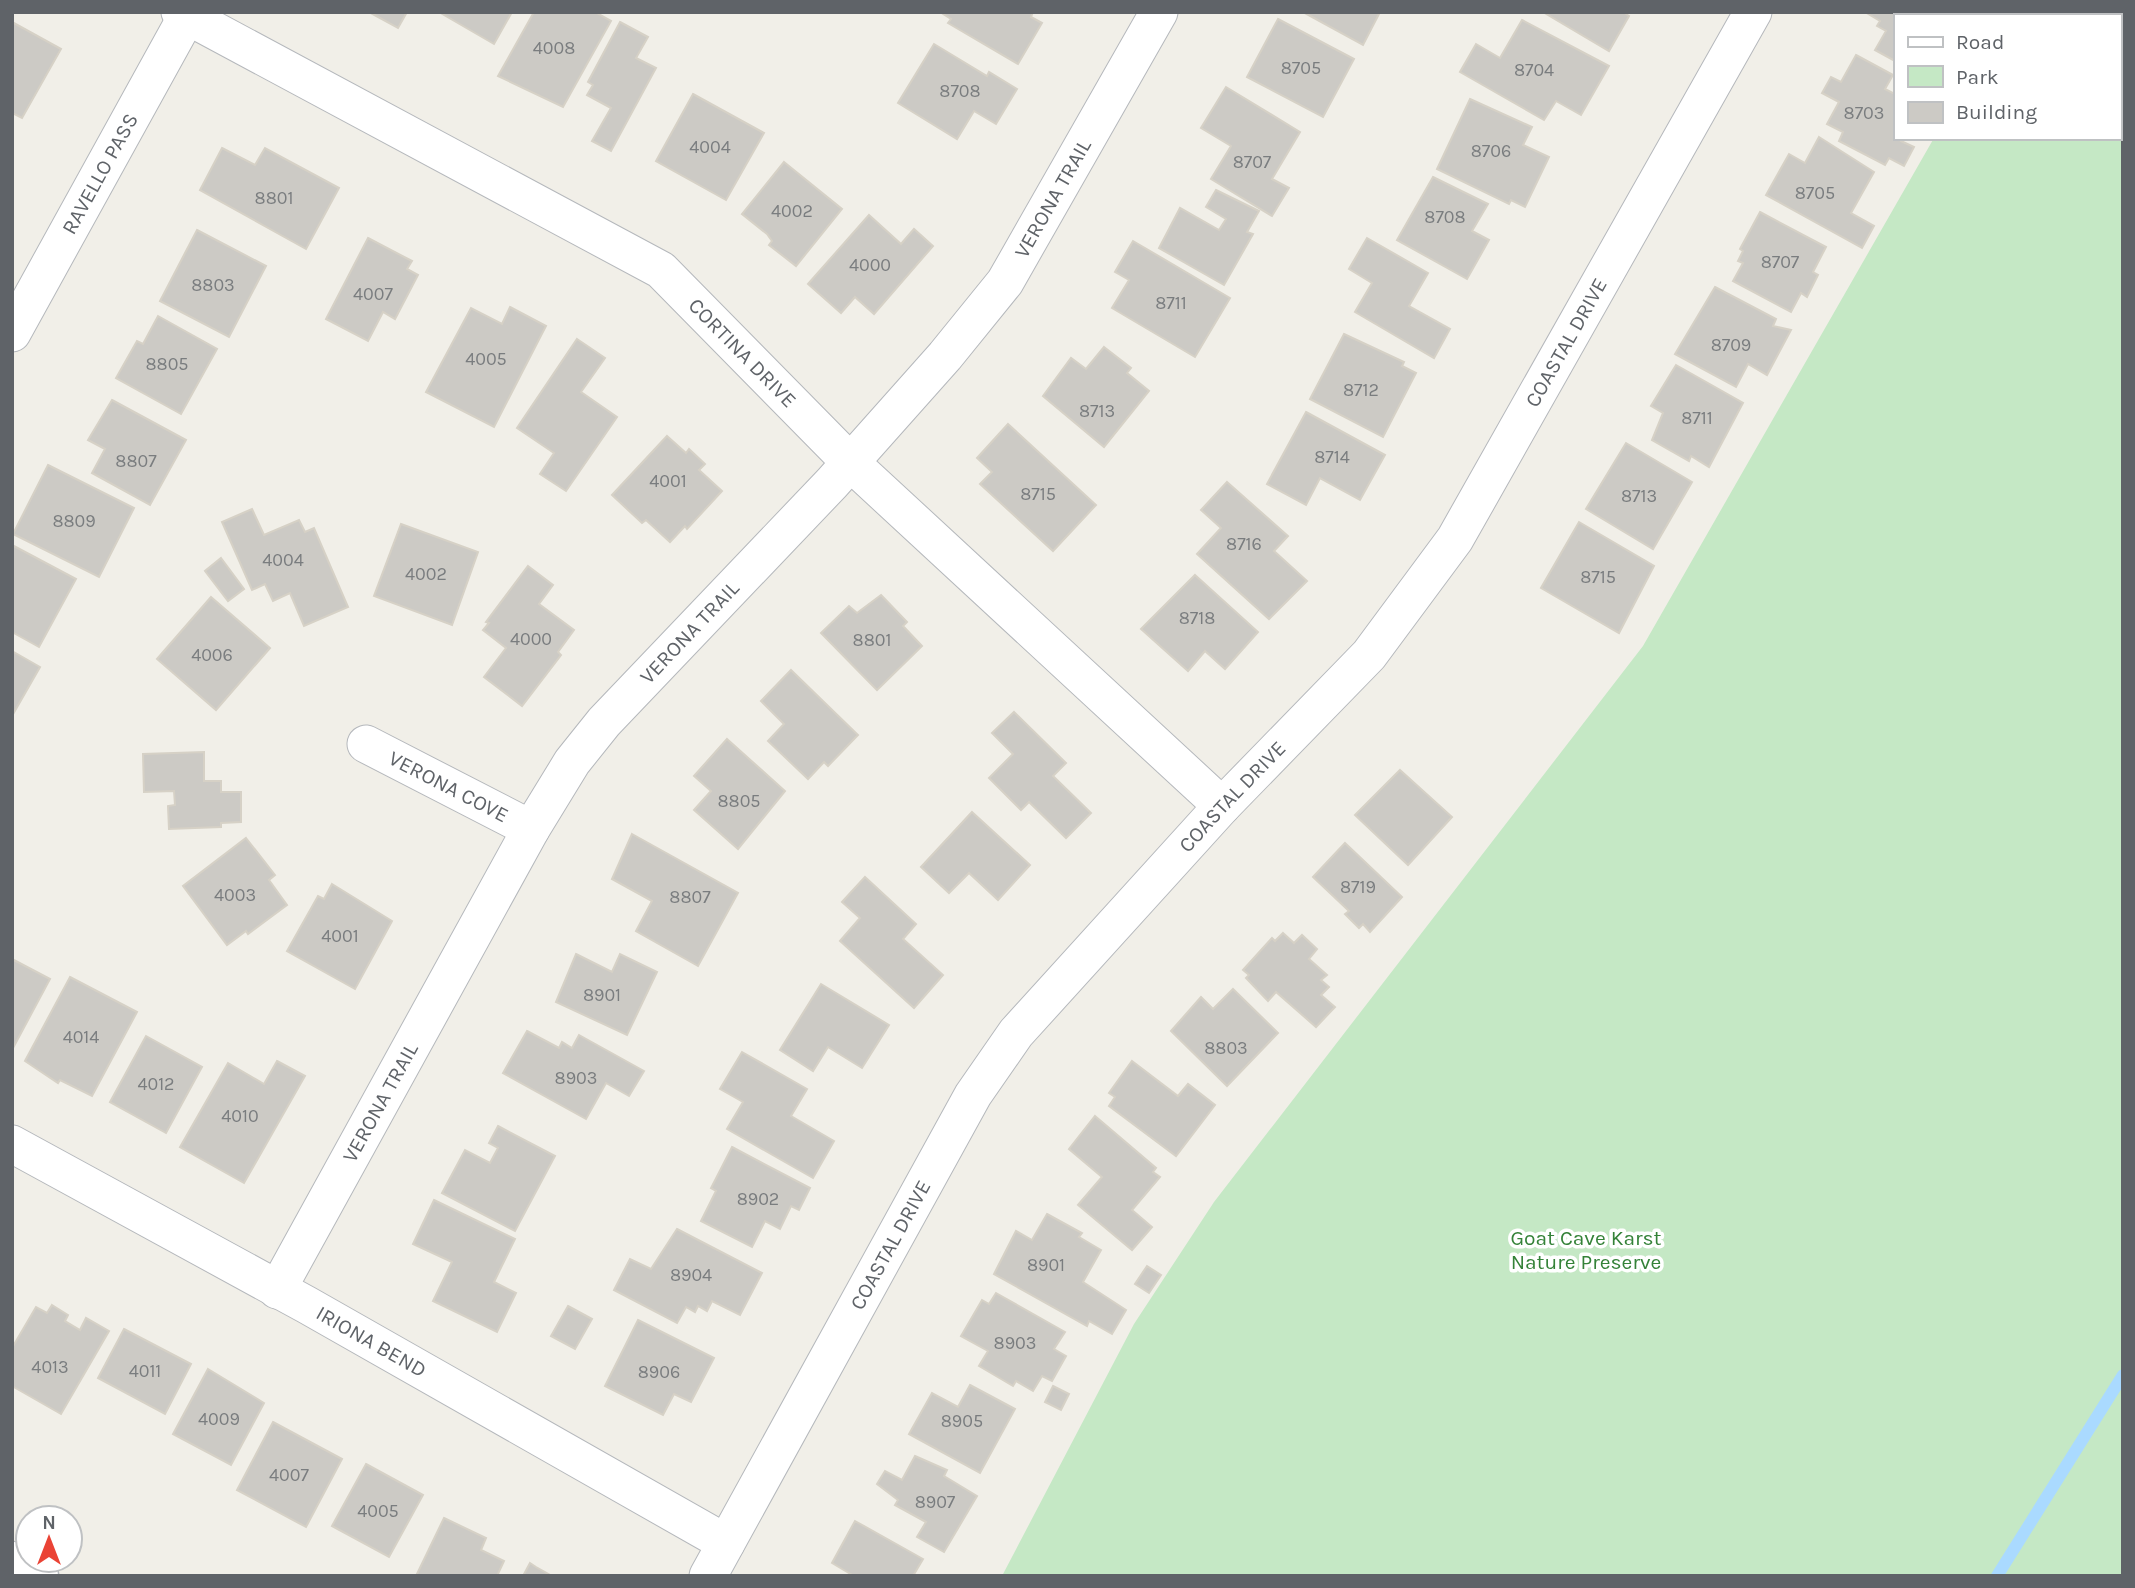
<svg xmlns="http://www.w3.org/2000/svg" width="2135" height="1588" viewBox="0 0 2135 1588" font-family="Karla,sans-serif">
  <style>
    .green { fill: #c5e8c5 }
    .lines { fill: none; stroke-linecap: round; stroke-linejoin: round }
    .stream { stroke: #aadaff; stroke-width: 12 }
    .building { fill: #cccac5; stroke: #d6d1c6; stroke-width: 2 }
    .minor-casing { stroke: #b5b8bc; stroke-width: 39 }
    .secondary-casing { stroke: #b6babf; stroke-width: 41 }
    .minor { stroke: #fff; stroke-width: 37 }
    .secondary { stroke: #fff; stroke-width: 38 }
    .labels { text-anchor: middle; stroke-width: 7; stroke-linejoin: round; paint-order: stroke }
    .number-label { font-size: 18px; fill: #7a7d7f }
    .street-label { font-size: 21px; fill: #5f6368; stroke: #fff }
    .park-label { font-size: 21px; fill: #348238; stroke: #fff }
  </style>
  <rect width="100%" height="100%" fill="#f1efe8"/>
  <path class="green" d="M2005 12H2123V1576H1002L1134 1324 1214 1202 1643 646 1934 138H2119V16H2003Z"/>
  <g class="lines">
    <path class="stream" d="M1997 1576 2123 1375"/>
  </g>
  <g class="building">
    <path d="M369 12H407L398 28Z"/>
    <path d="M439 12H512L494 44Z"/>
    <path d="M534 12H595L611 21 563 107 498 76Z"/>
    <path d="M940 12H1033L1031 17 1042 23 1018 64 948 23 951 19Z"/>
    <path d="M1303 12H1380L1363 45Z"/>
    <path d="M1543 12H1623L1629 16 1609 51Z"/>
    <path d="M1865 12H1961L1959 16H1895V61L1875 50 1886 31 1877 26 1880 21Z"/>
    <path d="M1278 19 1354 59 1323 117 1247 77Z"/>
    <path d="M1522 20 1609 66 1581 115 1556 101 1544 120 1460 72 1476 44 1500 58Z"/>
    <path d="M12 22 61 49 22 118 12 113Z"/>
    <path d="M620 22 648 37 636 58 656 68 611 151 592 141 611 108 587 95 593 85 588 82Z"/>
    <path d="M934 44 987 76 989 72 1017 89 996 124 974 111 957 139 898 103Z"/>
    <path d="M1856 55 1893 75 1885 89 1895 94V138H1903L1901 141 1914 147 1904 166 1889 158 1885 165 1839 141 1843 132 1827 124 1839 102 1822 93 1831 77 1841 82Z"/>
    <path d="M1226 87 1300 132 1272 179 1289 188 1272 216 1211 179 1231 146 1201 128Z"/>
    <path d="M693 94 764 133 726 200 656 161Z"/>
    <path d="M1470 99 1532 127 1523 145 1549 157 1525 207 1511 200 1509 204 1437 169Z"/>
    <path d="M1819 137 1874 172 1851 213 1874 226 1862 248 1766 195 1789 154 1805 163Z"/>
    <path d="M222 148 255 165 265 148 339 188 306 249 200 190Z"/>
    <path d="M784 162 842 209 796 266 769 245 772 241 767 234 742 214Z"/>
    <path d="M1433 177 1488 204 1472 231 1489 240 1467 279 1397 240Z"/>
    <path d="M1216 190 1259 211 1247 232 1253 234 1224 285 1159 248 1180 208 1219 230 1226 219 1206 207Z"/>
    <path d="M1760 212 1826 247 1813 272 1818 275 1807 297 1801 293 1791 312 1733 281 1743 263 1738 261 1743 251 1740 249Z"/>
    <path d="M869 215 901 244 914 229 933 246 874 314 855 297 841 313 808 284Z"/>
    <path d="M197 230 266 266 229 337 160 301Z"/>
    <path d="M368 238 412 261 407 269 418 275 395 319 383 312 368 341 326 319Z"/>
    <path d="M1367 238 1428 273 1409 306 1450 329 1434 358 1355 312 1372 283 1349 269Z"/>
    <path d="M1133 241 1230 298 1195 357 1112 308 1129 280 1115 272Z"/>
    <path d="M1715 287 1776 319 1773 326 1791 330 1767 375 1748 364 1736 387 1675 354Z"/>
    <path d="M510 307 546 326 494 427 426 392 471 308 502 324Z"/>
    <path d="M158 316 217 349 181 414 116 378 137 341 143 344Z"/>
    <path d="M1344 334 1404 362 1402 366 1416 373 1383 437 1310 399Z"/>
    <path d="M577 339 605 358 581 392 617 417 566 491 540 474 554 453 517 428Z"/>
    <path d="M1104 347 1131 368 1127 373 1149 391 1104 447 1043 396 1071 358 1086 369Z"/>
    <path d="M1676 365 1743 403 1709 467 1691 456 1689 461 1652 440 1663 413 1651 406Z"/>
    <path d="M112 400 186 440 150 505 92 473 105 449 88 440Z"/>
    <path d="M1306 412 1385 455 1360 500 1320 478 1306 505 1267 484Z"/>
    <path d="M1008 424 1096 505 1053 551 980 484 992 472 977 458Z"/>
    <path d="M667 436 686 453 689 449 705 464 699 470 722 491 687 529 685 526 670 542 646 520 642 523 612 495Z"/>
    <path d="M1626 443 1692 482 1653 549 1586 509Z"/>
    <path d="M48 465 134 508 99 577 13 534Z"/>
    <path d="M1227 482 1288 536 1274 551 1307 581 1269 619 1197 554 1221 528 1201 510Z"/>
    <path d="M252 509 264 535 299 520 305 532 314 528 348 607 304 626 290 593 273 601 265 584 252 590 222 522Z"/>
    <path d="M1579 522 1654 566 1619 633 1541 588Z"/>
    <path d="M401 524 478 552 452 625 374 596Z"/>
    <path d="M12 545 76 579 39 647 12 632Z"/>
    <path d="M221 558 244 589 228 601 205 571Z"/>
    <path d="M528 566 553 585 539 604 574 630 558 652 561 655 522 706 484 677 506 648 483 630 489 623 486 622Z"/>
    <path d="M1195 575 1258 632 1225 669 1205 651 1188 671 1141 629Z"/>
    <path d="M881 595 907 622 903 626 922 646 877 690 821 633 849 606 857 613Z"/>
    <path d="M211 597 270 648 216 710 157 659Z"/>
    <path d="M12 651 40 667 12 716Z"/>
    <path d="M791 670 858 735 828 766 824 762 808 779 768 741 784 724 761 701Z"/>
    <path d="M1014 712 1066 763 1053 776 1091 813 1066 838 1029 802 1021 810 989 778 1013 754 992 733Z"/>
    <path d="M727 739 785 791 738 849 694 810 711 791 694 776Z"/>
    <path d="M204 752V781H221V792H241V822L221 823V827L169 829 168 806 175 805 174 791 144 792 143 754Z"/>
    <path d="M1400 770 1452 817 1408 865 1355 815Z"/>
    <path d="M972 812 1030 865 998 900 969 873 949 893 921 867Z"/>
    <path d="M632 834 738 893 698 966 636 931 652 901 612 879Z"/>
    <path d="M246 838 275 875 269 880 287 905 248 934 246 931 227 945 183 886Z"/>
    <path d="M1345 843 1402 897 1370 932 1363 924 1359 928 1345 914 1349 911 1313 877Z"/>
    <path d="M865 877 916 924 903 939 943 975 914 1008 840 941 860 918 842 902Z"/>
    <path d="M332 884 392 921 355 989 287 951 318 896 324 899Z"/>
    <path d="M1283 933 1294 943 1302 935 1317 949 1309 959 1327 975 1321 980 1329 987 1321 995 1335 1007 1316 1027 1276 992 1268 1001 1246 978 1249 975 1243 970 1272 938 1275 941Z"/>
    <path d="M576 954 612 972 620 954 657 972 627 1035 556 1002Z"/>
    <path d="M12 959 50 979 13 1048 12 1047Z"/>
    <path d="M70 977 137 1012 92 1096 60 1080 58 1083 25 1061Z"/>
    <path d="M821 984 889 1025 862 1068 828 1047 813 1071 780 1050Z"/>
    <path d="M1233 989 1278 1033 1227 1086 1171 1031 1201 997 1213 1009Z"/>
    <path d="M527 1031 559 1048 562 1042 572 1048 579 1035 644 1071 629 1096 606 1083 586 1119 503 1073Z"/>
    <path d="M146 1036 202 1067 166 1133 110 1102Z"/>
    <path d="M742 1052 807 1089 791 1116 834 1141 813 1178 727 1129 743 1102 720 1089Z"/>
    <path d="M277 1061 305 1076 244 1183 180 1147 228 1063 264 1084Z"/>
    <path d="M1132 1061 1178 1096 1188 1084 1215 1105 1176 1156 1109 1106 1115 1097 1109 1093Z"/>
    <path d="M1095 1116 1156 1168 1153 1172 1160 1177 1132 1210 1152 1227 1132 1250 1078 1205 1102 1177 1069 1149Z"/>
    <path d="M498 1126 555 1156 515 1231 442 1193 465 1150 490 1163 498 1148 489 1143Z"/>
    <path d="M732 1147 810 1188 799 1210 791 1206 780 1229 765 1221 752 1247 701 1221 716 1191 711 1188Z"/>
    <path d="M434 1200 515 1239 494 1282 516 1293 497 1332 433 1301 452 1262 413 1244Z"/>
    <path d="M1047 1214 1082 1233 1079 1237 1101 1250 1083 1282 1126 1310 1112 1334 1089 1321 1087 1326 994 1274 1016 1231 1032 1240Z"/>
    <path d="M677 1229 762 1273 740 1315 712 1301 707 1311 698 1306 695 1312 686 1307 677 1323 614 1290 630 1259 651 1269Z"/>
    <path d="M1147 1266 1161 1275 1149 1293 1135 1284Z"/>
    <path d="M996 1293 1065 1332 1054 1349 1066 1356 1052 1381 1042 1376 1033 1391 1016 1381 1013 1386 979 1366 988 1351 961 1336 982 1300 989 1304Z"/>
    <path d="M52 1305 68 1315 65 1321 80 1330 86 1318 109 1331 61 1414 12 1386V1348L36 1307 47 1313Z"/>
    <path d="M568 1306 592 1319 575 1349 551 1336Z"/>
    <path d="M638 1320 714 1358 691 1402 674 1394 663 1415 605 1386Z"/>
    <path d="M124 1329 191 1364 165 1414 98 1378Z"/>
    <path d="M208 1369 264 1403 231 1465 173 1434Z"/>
    <path d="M970 1385 1015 1409 980 1473 909 1434 932 1393 958 1407Z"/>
    <path d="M1053 1386 1069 1394 1061 1410 1045 1402Z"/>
    <path d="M273 1422 342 1459 306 1527 237 1490Z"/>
    <path d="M915 1456 947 1470 944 1476 977 1496 944 1552 917 1537 926 1522 895 1505 898 1500 877 1484 885 1471 902 1480Z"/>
    <path d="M366 1464 423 1495 389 1557 332 1526Z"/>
    <path d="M444 1518 486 1538 481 1550 504 1561 497 1576H416Z"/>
    <path d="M855 1521 923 1559 913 1576H854L832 1563Z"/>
    <path d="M530 1563 536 1567 552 1576H523Z"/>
  </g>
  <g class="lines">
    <defs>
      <g id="minor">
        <path id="s1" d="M180 12 661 270 850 462 1222 806"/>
        <path id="s2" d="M12 333 187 16"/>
        <path id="s3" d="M366 744 531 829"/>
        <path id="s4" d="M12 1144 307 1305 726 1543"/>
        <path id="s5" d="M277 1290 531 829 572 762 604 722 832 483 945 356 1005 282 1159 12"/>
        <path id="s6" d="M708 1576 973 1095 1016 1033 1222 806 1369 655 1455 539 1753 12"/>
      </g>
      <path id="secondary" d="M12 1561 39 1576"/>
    </defs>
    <use href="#minor" class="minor-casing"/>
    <use href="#secondary" class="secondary-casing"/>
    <use href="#minor" class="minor"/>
    <use href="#secondary" class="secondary"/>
  </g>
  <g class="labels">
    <g class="number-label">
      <text x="554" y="54">4008</text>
      <text x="1301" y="74">8705</text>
      <text x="1534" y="76">8704</text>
      <text x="960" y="97">8708</text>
      <text x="1864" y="119">8703</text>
      <text x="710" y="153">4004</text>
      <text x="1491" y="157">8706</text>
      <text x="1252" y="168">8707</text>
      <text x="1815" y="199">8705</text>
      <text x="274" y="204">8801</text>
      <text x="792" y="217">4002</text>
      <text x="1445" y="223">8708</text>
      <text x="1780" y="268">8707</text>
      <text x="870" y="271">4000</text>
      <text x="213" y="291">8803</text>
      <text x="373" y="300">4007</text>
      <text x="1171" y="309">8711</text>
      <text x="1731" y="351">8709</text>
      <text x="486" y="365">4005</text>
      <text x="167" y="370">8805</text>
      <text x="1361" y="396">8712</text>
      <text x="1097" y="417">8713</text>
      <text x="1697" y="424">8711</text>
      <text x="1332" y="463">8714</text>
      <text x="136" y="467">8807</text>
      <text x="668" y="487">4001</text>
      <text x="1038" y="500">8715</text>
      <text x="1639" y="502">8713</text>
      <text x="74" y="527">8809</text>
      <text x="1244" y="550">8716</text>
      <text x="283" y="566">4004</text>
      <text x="426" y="580">4002</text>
      <text x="1598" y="583">8715</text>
      <text x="1197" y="624">8718</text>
      <text x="531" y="645">4000</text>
      <text x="872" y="646">8801</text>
      <text x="212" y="661">4006</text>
      <text x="739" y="807">8805</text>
      <text x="1358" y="893">8719</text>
      <text x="235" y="901">4003</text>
      <text x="690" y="903">8807</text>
      <text x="340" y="942">4001</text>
      <text x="602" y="1001">8901</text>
      <text x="81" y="1043">4014</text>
      <text x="1226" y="1054">8803</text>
      <text x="576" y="1084">8903</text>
      <text x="156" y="1090">4012</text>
      <text x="240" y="1122">4010</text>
      <text x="758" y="1205">8902</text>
      <text x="1046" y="1271">8901</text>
      <text x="691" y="1281">8904</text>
      <text x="1015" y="1349">8903</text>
      <text x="50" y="1373">4013</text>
      <text x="145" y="1377">4011</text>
      <text x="659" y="1378">8906</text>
      <text x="219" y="1425">4009</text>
      <text x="962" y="1427">8905</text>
      <text x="289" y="1481">4007</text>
      <text x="935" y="1508">8907</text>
      <text x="378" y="1517">4005</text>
    </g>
    <g class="street-label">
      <text dy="7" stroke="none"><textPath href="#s2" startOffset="182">RAVELLO PASS</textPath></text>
      <text dy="7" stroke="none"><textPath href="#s5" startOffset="1348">VERONA TRAIL</textPath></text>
      <text dy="7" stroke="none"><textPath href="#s6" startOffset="1512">COASTAL DRIVE</textPath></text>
      <text dy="7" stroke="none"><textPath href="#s1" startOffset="662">CORTINA DRIVE</textPath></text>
      <text dy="7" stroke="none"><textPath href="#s5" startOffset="780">VERONA TRAIL</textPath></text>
      <text dy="7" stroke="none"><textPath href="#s3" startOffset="93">VERONA COVE</textPath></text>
      <text dy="7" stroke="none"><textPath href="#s6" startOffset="945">COASTAL DRIVE</textPath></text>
      <text dy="7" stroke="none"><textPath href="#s5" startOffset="214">VERONA TRAIL</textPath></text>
      <text dy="7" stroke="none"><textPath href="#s6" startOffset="378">COASTAL DRIVE</textPath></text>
      <text dy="7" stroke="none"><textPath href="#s4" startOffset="410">IRIONA BEND</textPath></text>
    </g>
    <g class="park-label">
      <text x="1586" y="1245">Goat Cave Karst<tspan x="1586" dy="24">Nature Preserve</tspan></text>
    </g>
  </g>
  <rect width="2135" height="1588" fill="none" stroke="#5f6368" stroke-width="28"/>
  <rect x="1894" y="14" width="228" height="126" fill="#ffffff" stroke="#bfc1c3" stroke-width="2"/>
  <rect x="1908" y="37" width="35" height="10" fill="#ffffff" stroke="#bfc1c3" stroke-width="2"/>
  <text x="1956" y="49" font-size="21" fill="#5f6368">Road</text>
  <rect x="1908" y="66" width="35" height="21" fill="#c5e8c5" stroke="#bfc1c3" stroke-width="2"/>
  <text x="1956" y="84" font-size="21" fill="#5f6368">Park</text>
  <rect x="1908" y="102" width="35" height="21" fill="#cccac5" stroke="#bfc1c3" stroke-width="2"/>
  <text x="1956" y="119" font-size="21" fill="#5f6368">Building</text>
  <g transform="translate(49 1539)"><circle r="33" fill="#ffffff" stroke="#bfc1c3" stroke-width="2"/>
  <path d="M0-5L12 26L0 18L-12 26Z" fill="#ea4335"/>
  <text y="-10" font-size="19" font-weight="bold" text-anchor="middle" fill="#5f6368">N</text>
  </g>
</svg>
